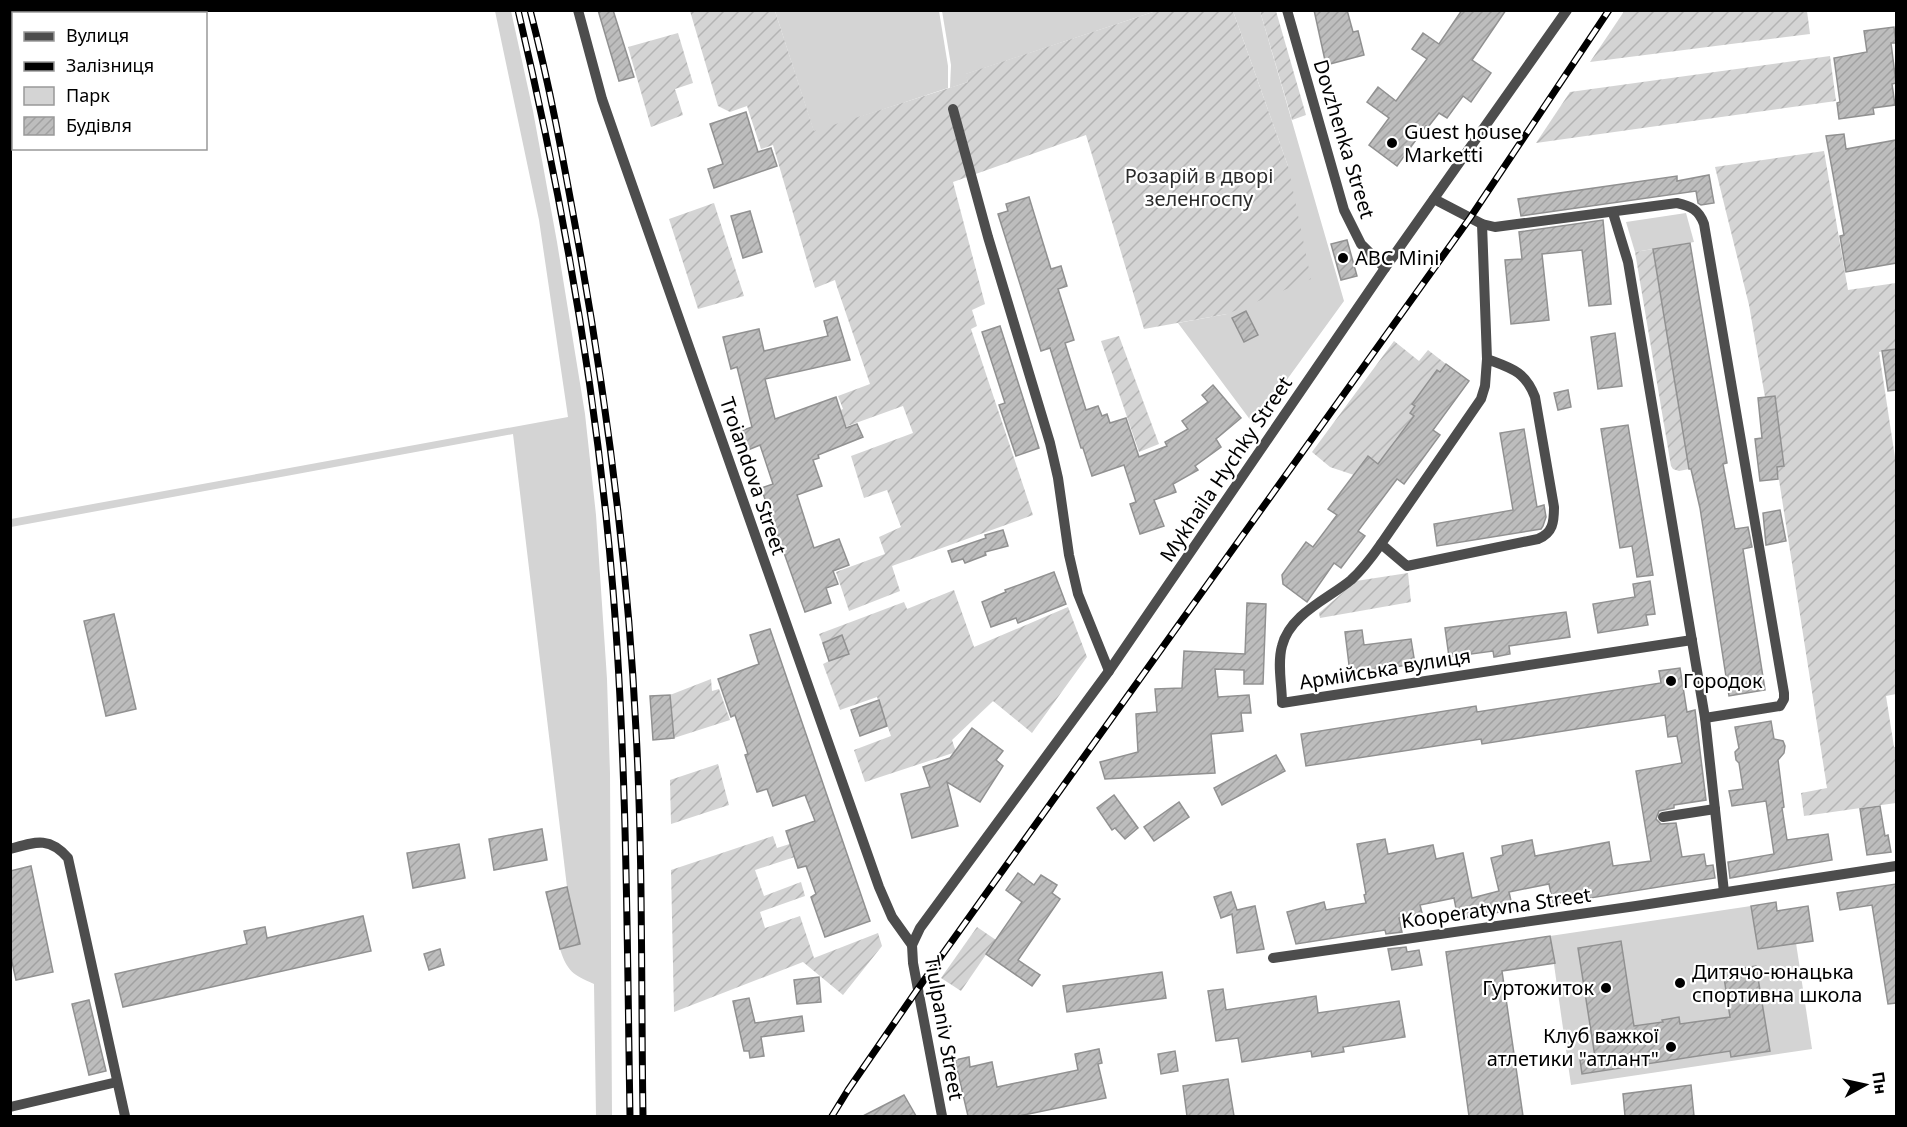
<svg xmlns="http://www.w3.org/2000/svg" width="1907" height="1127" viewBox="0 0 1907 1127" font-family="'Noto Sans',sans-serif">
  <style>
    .green { fill: #d4d4d4 }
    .garden { fill: url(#garden-furrows) }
    .building { fill: url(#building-hatch); stroke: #919191; stroke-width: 1.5 }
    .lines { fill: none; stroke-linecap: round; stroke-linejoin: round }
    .minor { stroke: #4d4d4d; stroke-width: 10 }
    .rail-casing { stroke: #000; stroke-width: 7 }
    .rail { stroke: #fff; stroke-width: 4.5; stroke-dasharray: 14; stroke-linecap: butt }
    .poi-dot { fill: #000; stroke: #fff; stroke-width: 2 }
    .labels { text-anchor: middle; stroke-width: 4.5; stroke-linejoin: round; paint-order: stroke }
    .poi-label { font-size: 20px; fill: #000; stroke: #fff; text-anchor: start }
    .street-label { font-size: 20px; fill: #000; stroke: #fff }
    .park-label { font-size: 20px; fill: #2b2b2b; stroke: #fff }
  </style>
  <defs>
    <pattern id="garden-furrows" width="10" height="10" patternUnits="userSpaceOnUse" patternTransform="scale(1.5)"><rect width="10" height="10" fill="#d4d4d4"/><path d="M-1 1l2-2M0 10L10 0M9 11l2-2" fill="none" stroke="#b4b4b4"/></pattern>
    <pattern id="building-hatch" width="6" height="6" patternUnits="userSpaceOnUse" patternTransform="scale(1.5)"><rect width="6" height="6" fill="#bdbdbd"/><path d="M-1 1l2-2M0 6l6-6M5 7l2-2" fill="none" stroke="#a1a1a1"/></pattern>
  </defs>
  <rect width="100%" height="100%" fill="#fff"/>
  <g class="green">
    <path d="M80 10H174V11L170 14 74 13Z"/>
    <path d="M495 11H511L533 111 557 242 585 414 596 515 607 679 610 773 612 1116H596L594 984C573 975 567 971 560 949L580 944 567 887 513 434 11 527V519L568 417 539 220Z"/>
    <path d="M775 11H939L948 66V88L814 132Z"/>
    <path d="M942 11H1156L966 74 968 82 950 88 951 65Z"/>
    <path d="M1233 11H1260L1344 301 1254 425 1178 323 1227 314 1288 166Z"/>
    <path d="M1686 213 1694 242 1635 252 1626 222Z"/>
    <path d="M1751 906 1796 943 1812 1049 1571 1085 1550 936Z"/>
  </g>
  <g class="garden">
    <path d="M1625 10 1807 11 1810 34 1590 62Z"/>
    <path d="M690 11H775L814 131 968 82 965 74 1156 11H1233L1288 166 1311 279 1227 314 1144 329 1086 135 953 182 985 304 972 310 977 326 971 329 1033 515 892 566 900 591 849 611 836 572 885 554 879 537 901 527 887 490 864 498 851 456 913 433 903 406 842 428 836 412 843 409 838 396 870 384 837 287 835 280 815 288 773 145 761 149 747 106 730 112 718 106Z"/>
    <path d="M1260 11H1276L1306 115 1292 120Z"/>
    <path d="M678 33 693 83 675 89 683 115 651 127 628 47Z"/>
    <path d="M1830 56 1836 101 1536 143 1570 92Z"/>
    <path d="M1824 151 1848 290 1896 283V349L1879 352 1896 464V694L1886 696 1894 747H1896V803L1804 816 1801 793 1827 788 1777 467 1784 466 1775 396 1765 397 1749 305 1715 167Z"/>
    <path d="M714 203 744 296 698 309 669 219Z"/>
    <path d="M1653 249 1689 469 1679 471 1673 469 1671 466 1635 252Z"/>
    <path d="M1119 336 1159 444 1139 452 1101 341Z"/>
    <path d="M1394 341 1419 361 1428 350 1446 364 1440 372 1437 370 1412 403 1415 406 1410 413 1417 419C1402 428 1386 449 1381 467L1368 457 1354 475 1330 467 1312 452Z"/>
    <path d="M1408 573 1411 602 1320 618 1319 613 1356 581Z"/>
    <path d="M954 590 974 647 1068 607 1087 657 1032 733 993 701 952 740 956 752 865 782 854 750 891 736 877 697 840 710 823 664 829 661 819 634 904 602 907 609Z"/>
    <path d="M711 679 712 691 719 689 730 720 674 738 670 695Z"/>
    <path d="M718 764 729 805 671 824 670 780Z"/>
    <path d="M773 836 777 848 799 841 804 854 755 870 764 896 801 882 805 896 760 912 765 928 800 916 814 958 878 933 882 946 843 995 803 962 674 1012 671 870Z"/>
    <path d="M977 927 996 940 961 991 941 978Z"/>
  </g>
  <g class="building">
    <path d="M598 10H613L634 77 619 81Z"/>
    <path d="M1314 10H1347L1353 32 1358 31 1364 55 1326 65Z"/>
    <path d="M1462 10H1506L1472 60 1491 73 1471 102 1463 96 1447 118 1439 113 1428 127 1426 126 1397 166 1369 145 1389 118 1367 102 1378 87 1396 101 1427 59 1412 49 1423 33 1439 44Z"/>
    <path d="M1894 27 1896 43H1891L1896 83 1892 84 1895 105 1873 108 1874 114 1839 119 1837 103 1840 102 1834 58 1867 52 1864 31Z"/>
    <path d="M746 112 758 152 771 148 777 166 714 188 708 169 723 164 710 124Z"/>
    <path d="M1844 134 1846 149 1896 140V263L1846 272 1840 236 1844 235 1826 136Z"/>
    <path d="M1709 175 1714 203 1701 205 1698 203 1696 191 1521 216 1518 199 1677 176V181Z"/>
    <path d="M1029 197 1051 269 1061 266 1067 286 1058 289 1074 340 1065 343 1086 410 1098 406 1102 416 1107 414 1110 423 1126 418 1139 457 1167 446 1165 442 1188 429 1182 421 1208 402 1202 395 1213 385 1241 418 1216 439 1221 447 1195 466 1198 470 1173 484 1176 492 1154 500 1164 526 1140 534 1130 504 1136 502 1124 465 1092 476 1083 448H1081L1050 348 1041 351 998 214 1008 211 1006 204Z"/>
    <path d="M750 211 762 252 743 258 731 216Z"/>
    <path d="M1603 220 1611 304 1589 306 1582 250 1542 254 1549 320 1511 324 1505 260 1522 259 1519 232Z"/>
    <path d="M1347 240 1357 276 1341 280 1331 244Z"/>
    <path d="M1690 243 1727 463 1723 464 1735 529 1748 527 1752 547 1743 549 1765 690 1729 696 1700 508 1691 469H1689L1653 249Z"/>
    <path d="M1246 311 1258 335 1244 342 1232 318Z"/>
    <path d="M837 317 850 360 765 379 775 419 836 397 846 428 857 424 863 437 818 455 819 458 813 460 822 486 797 495 814 548 839 539 849 565 833 571 838 584 826 588 831 603 805 612 761 488 773 484 760 445 748 450 741 431 752 427 737 367 731 369 723 337 759 329 764 351 828 336 824 321Z"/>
    <path d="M1000 326 1039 448 1016 456 999 405 1005 403 982 332Z"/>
    <path d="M1615 333 1622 386 1598 389 1591 337Z"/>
    <path d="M1896 349V390L1888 391 1882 351Z"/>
    <path d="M1446 364 1469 381 1433 430 1440 435 1404 484 1397 479 1358 531 1365 536 1341 568 1334 563 1307 602 1283 584 1282 575 1306 542 1313 547 1337 515 1328 509 1368 456 1378 464 1414 416 1410 413 1415 406 1412 404 1437 370 1440 372Z"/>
    <path d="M1568 390 1571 407 1558 410 1554 393Z"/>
    <path d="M1775 396 1784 466 1777 467 1778 479 1760 481 1755 439 1762 438 1758 398Z"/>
    <path d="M1628 425 1653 575 1637 577 1632 546 1620 548 1601 429Z"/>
    <path d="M1524 429 1537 507 1544 505 1546 517 1543 526 1541 529 1437 546 1434 524 1513 510 1500 433Z"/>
    <path d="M1780 510 1786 541 1766 545 1763 513Z"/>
    <path d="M1003 530 1008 546 985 552 986 555 965 563 963 559 952 562 948 551 986 538 985 535Z"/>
    <path d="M1054 572 1066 604 1018 623 1016 618 991 627 982 602 1006 592 1005 590Z"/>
    <path d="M1650 581 1655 614 1646 615 1648 625 1598 633 1593 604 1635 597 1633 584Z"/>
    <path d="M1247 603 1266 604 1263 684H1244V670L1215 669 1218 697 1249 695 1251 713H1241L1243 731 1211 734 1215 773 1105 779 1100 762 1138 752 1136 714 1157 712 1155 689 1182 688 1184 651 1245 654Z"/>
    <path d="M1566 612 1570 637 1509 646 1510 654 1494 657 1493 651 1449 657 1445 628Z"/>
    <path d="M114 614 136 709 106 716 84 621Z"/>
    <path d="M770 629 870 921 825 937 811 897 816 894 806 866 798 868 786 831 815 821 805 795 773 806 767 789 757 792 745 755 748 754 735 715 731 717 718 679 759 664 750 635Z"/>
    <path d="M1362 630 1364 645 1411 639 1415 664 1350 673 1345 632Z"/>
    <path d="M842 635 849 654 829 661 823 643Z"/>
    <path d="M1680 668 1687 712 1695 710 1706 800 1674 805V808L1659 811 1656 819 1661 824 1676 823 1682 857 1704 854 1706 866 1713 865 1715 878 1553 904 1549 884 1509 892 1513 910 1458 919 1454 898 1420 905 1422 913 1399 918 1402 932 1386 934 1385 930 1296 944 1287 912 1324 902 1326 910 1366 903 1364 895 1366 894 1357 844 1385 839 1388 854 1433 845 1436 859 1463 853 1472 898 1499 891 1491 858 1503 855 1502 846 1532 840 1535 856 1609 842 1613 866 1651 861 1636 771 1682 763 1677 736 1668 737 1665 715 1482 744 1481 739 1306 766 1301 734 1476 706 1477 712 1661 683 1659 671Z"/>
    <path d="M670 695 674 738 653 740 650 696Z"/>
    <path d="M879 700 887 726 860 736 851 710Z"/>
    <path d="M1771 721 1774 739 1783 741 1785 746 1784 753 1778 760 1784 807 1782 808 1787 840 1828 834 1832 860 1730 878 1728 862 1774 854 1766 801 1732 806 1729 791 1743 789 1739 763 1736 760 1735 752 1739 748 1735 727Z"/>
    <path d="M972 728 1003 751 996 760 1003 766 980 802 947 782 958 826 912 838 901 794 930 787 923 767 950 758Z"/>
    <path d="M1276 755 1285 771 1222 805 1214 788Z"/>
    <path d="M1114 795 1138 828 1125 839 1115 828 1112 830 1097 808Z"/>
    <path d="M1179 802 1189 817 1154 841 1144 827Z"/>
    <path d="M1880 806 1885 836 1888 835 1891 852 1867 855 1860 809Z"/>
    <path d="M542 829 547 860 494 870 489 839Z"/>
    <path d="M459 844 465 878 413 888 407 853Z"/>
    <path d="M31 866 53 972 16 980 10 953V871Z"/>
    <path d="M1018 873 1034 885 1041 875 1057 885 1052 893 1060 899 1018 960 1040 975 1032 986 986 954 1022 902 1006 890Z"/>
    <path d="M1896 884V1003L1888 1004 1872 905 1840 910 1837 893Z"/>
    <path d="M567 887 580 944 560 949 546 892Z"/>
    <path d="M1231 892 1237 910 1255 906 1264 949 1237 953 1232 914 1221 918 1214 897Z"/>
    <path d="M1776 902 1777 911 1808 906 1813 941 1758 949 1751 906Z"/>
    <path d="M363 916 371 951 123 1007 115 974 247 944 244 931 265 927 267 938Z"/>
    <path d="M1550 936 1555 963 1502 971 1523 1116H1469L1446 952Z"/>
    <path d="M1621 941 1634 1026 1663 1022 1662 1020 1679 1017 1680 1024 1730 1017 1723 971 1756 966 1770 1051 1731 1057 1730 1051 1582 1074 1580 1060 1595 1057 1578 948Z"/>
    <path d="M1406 947 1407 952 1419 950 1422 965 1392 970 1388 949Z"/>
    <path d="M440 949 444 965 429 970 424 954Z"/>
    <path d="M1162 972 1166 998 1067 1012 1063 986Z"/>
    <path d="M819 977 821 1002 797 1004 794 980Z"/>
    <path d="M1223 989 1226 1010 1316 996 1318 1013 1399 1001 1405 1037 1343 1047 1344 1052 1312 1057 1311 1051 1242 1062 1238 1038 1216 1041 1208 991Z"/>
    <path d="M749 998 755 1023 802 1016 804 1031 761 1037 764 1056 750 1058 749 1051H744L733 1001Z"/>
    <path d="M89 1000 106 1071 89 1075 72 1004Z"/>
    <path d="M1099 1049 1102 1063 1098 1064 1106 1098 1019 1116H968L955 1060 969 1057 970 1067 992 1062 997 1087 1078 1070 1075 1054Z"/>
    <path d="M1175 1051 1178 1071 1161 1074 1158 1054Z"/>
    <path d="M1228 1079 1234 1116H1187L1183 1086Z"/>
    <path d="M1691 1085 1694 1116H1625L1623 1094Z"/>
    <path d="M904 1095 916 1116H863Z"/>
  </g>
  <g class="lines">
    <g class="minor">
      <path d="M578 10 602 99 619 148 879 887 892 917 912 945"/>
      <path d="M1287 10 1344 210 1361 244 1385 268"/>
      <path d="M953 109 988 237 1050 443 1058 478 1069 555 1078 594 1109 671"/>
      <path d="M1434 199 1482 224 1495 227 1677 203C1691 206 1699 210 1704 224L1784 693V699L1780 706 1705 718"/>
      <path d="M1613 213 1628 262 1705 718 1724 892"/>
      <path d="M1482 224 1487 359 1485 386 1481 399 1381 544 1407 566 1538 539C1553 533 1554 522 1554 507L1535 397C1525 371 1511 368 1487 359"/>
      <path d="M1381 544C1372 557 1363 569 1351 580 1328 599 1290 614 1282 646 1277 664 1282 685 1282 703L1692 640"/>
      <path d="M1663 817 1715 809"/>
      <path d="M10 849C35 842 49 836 68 858L125 1116"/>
      <path d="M1273 958 1636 906 1896 866"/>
      <path d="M10 1107 117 1082"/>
      <path d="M942 1116 913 963 912 945 920 928 1109 671 1385 268 1567 10"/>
    </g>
    <defs>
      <g id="rail">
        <path d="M518 10C563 201 597 395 613 590 627 765 627 941 630 1116"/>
        <path d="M530 10C550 86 564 164 578 241 607 403 628 566 636 730 643 859 641 988 643 1116"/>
        <path d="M832 1116 848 1090 917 990 1470 218 1609 10"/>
      </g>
    </defs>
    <use href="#rail" class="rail-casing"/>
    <use href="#rail" class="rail"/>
  </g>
  <g class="poi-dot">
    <circle cx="1392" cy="143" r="6"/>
    <circle cx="1343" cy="258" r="6"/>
    <circle cx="1671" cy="681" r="6"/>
    <circle cx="1680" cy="983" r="6"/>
    <circle cx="1606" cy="988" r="6"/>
    <circle cx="1671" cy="1047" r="6"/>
  </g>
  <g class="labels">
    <g class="poi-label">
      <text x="1404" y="139">Guest house<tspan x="1404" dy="23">Marketti</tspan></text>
      <text x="1355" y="265">ABC Mini</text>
      <text x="1683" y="688">Городок</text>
      <text x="1692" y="979">Дитячо-юнацька<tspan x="1692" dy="23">спортивна школа</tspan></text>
      <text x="1594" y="995" text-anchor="end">Гуртожиток</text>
      <text x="1659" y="1043" text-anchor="end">Клуб важкої<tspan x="1659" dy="23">атлетики "атлант"</tspan></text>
    </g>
    <g class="street-label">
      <text transform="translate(1344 139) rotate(73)" y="7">Dovzhenka Street</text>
      <text transform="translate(1226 469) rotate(-56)" y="7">Mykhaila Hychky Street</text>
      <text transform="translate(753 476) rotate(71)" y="7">Troiandova Street</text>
      <text transform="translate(1385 669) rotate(-9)" y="7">Армійська вулиця</text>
      <text transform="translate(1496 908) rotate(-8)" y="7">Kooperatyvna Street</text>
      <text transform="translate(944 1028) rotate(80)" y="7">Tiulpaniv Street</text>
    </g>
    <g class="park-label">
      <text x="1199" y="183">Розарій в дворі<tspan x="1199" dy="23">зеленгоспу</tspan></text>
    </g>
  </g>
  <rect width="1907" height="1127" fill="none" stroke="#000000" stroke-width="24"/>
  <rect x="12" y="12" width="195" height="138" fill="#ffffff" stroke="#999999" stroke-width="1.5"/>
  <rect x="24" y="32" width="30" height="9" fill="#4d4d4d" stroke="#999999" stroke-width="1.5"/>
  <text x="66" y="42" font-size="18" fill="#000000">Вулиця</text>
  <rect x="24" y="62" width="30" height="9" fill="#000000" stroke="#999999" stroke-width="1.5"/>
  <text x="66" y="72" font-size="18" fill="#000000">Залізниця</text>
  <rect x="24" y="87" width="30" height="18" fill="#d4d4d4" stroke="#999999" stroke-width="1.5"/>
  <text x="66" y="102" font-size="18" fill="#000000">Парк</text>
  <rect x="24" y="117" width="30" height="18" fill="url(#building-hatch)" stroke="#999999" stroke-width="1.5"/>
  <text x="66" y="132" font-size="18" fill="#000000">Будівля</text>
  <g transform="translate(1865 1085) rotate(82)" stroke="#ffffff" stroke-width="4.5" paint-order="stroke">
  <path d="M0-4.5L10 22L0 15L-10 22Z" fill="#000000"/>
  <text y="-9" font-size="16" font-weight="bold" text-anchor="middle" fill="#000000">Пн</text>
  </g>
</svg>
